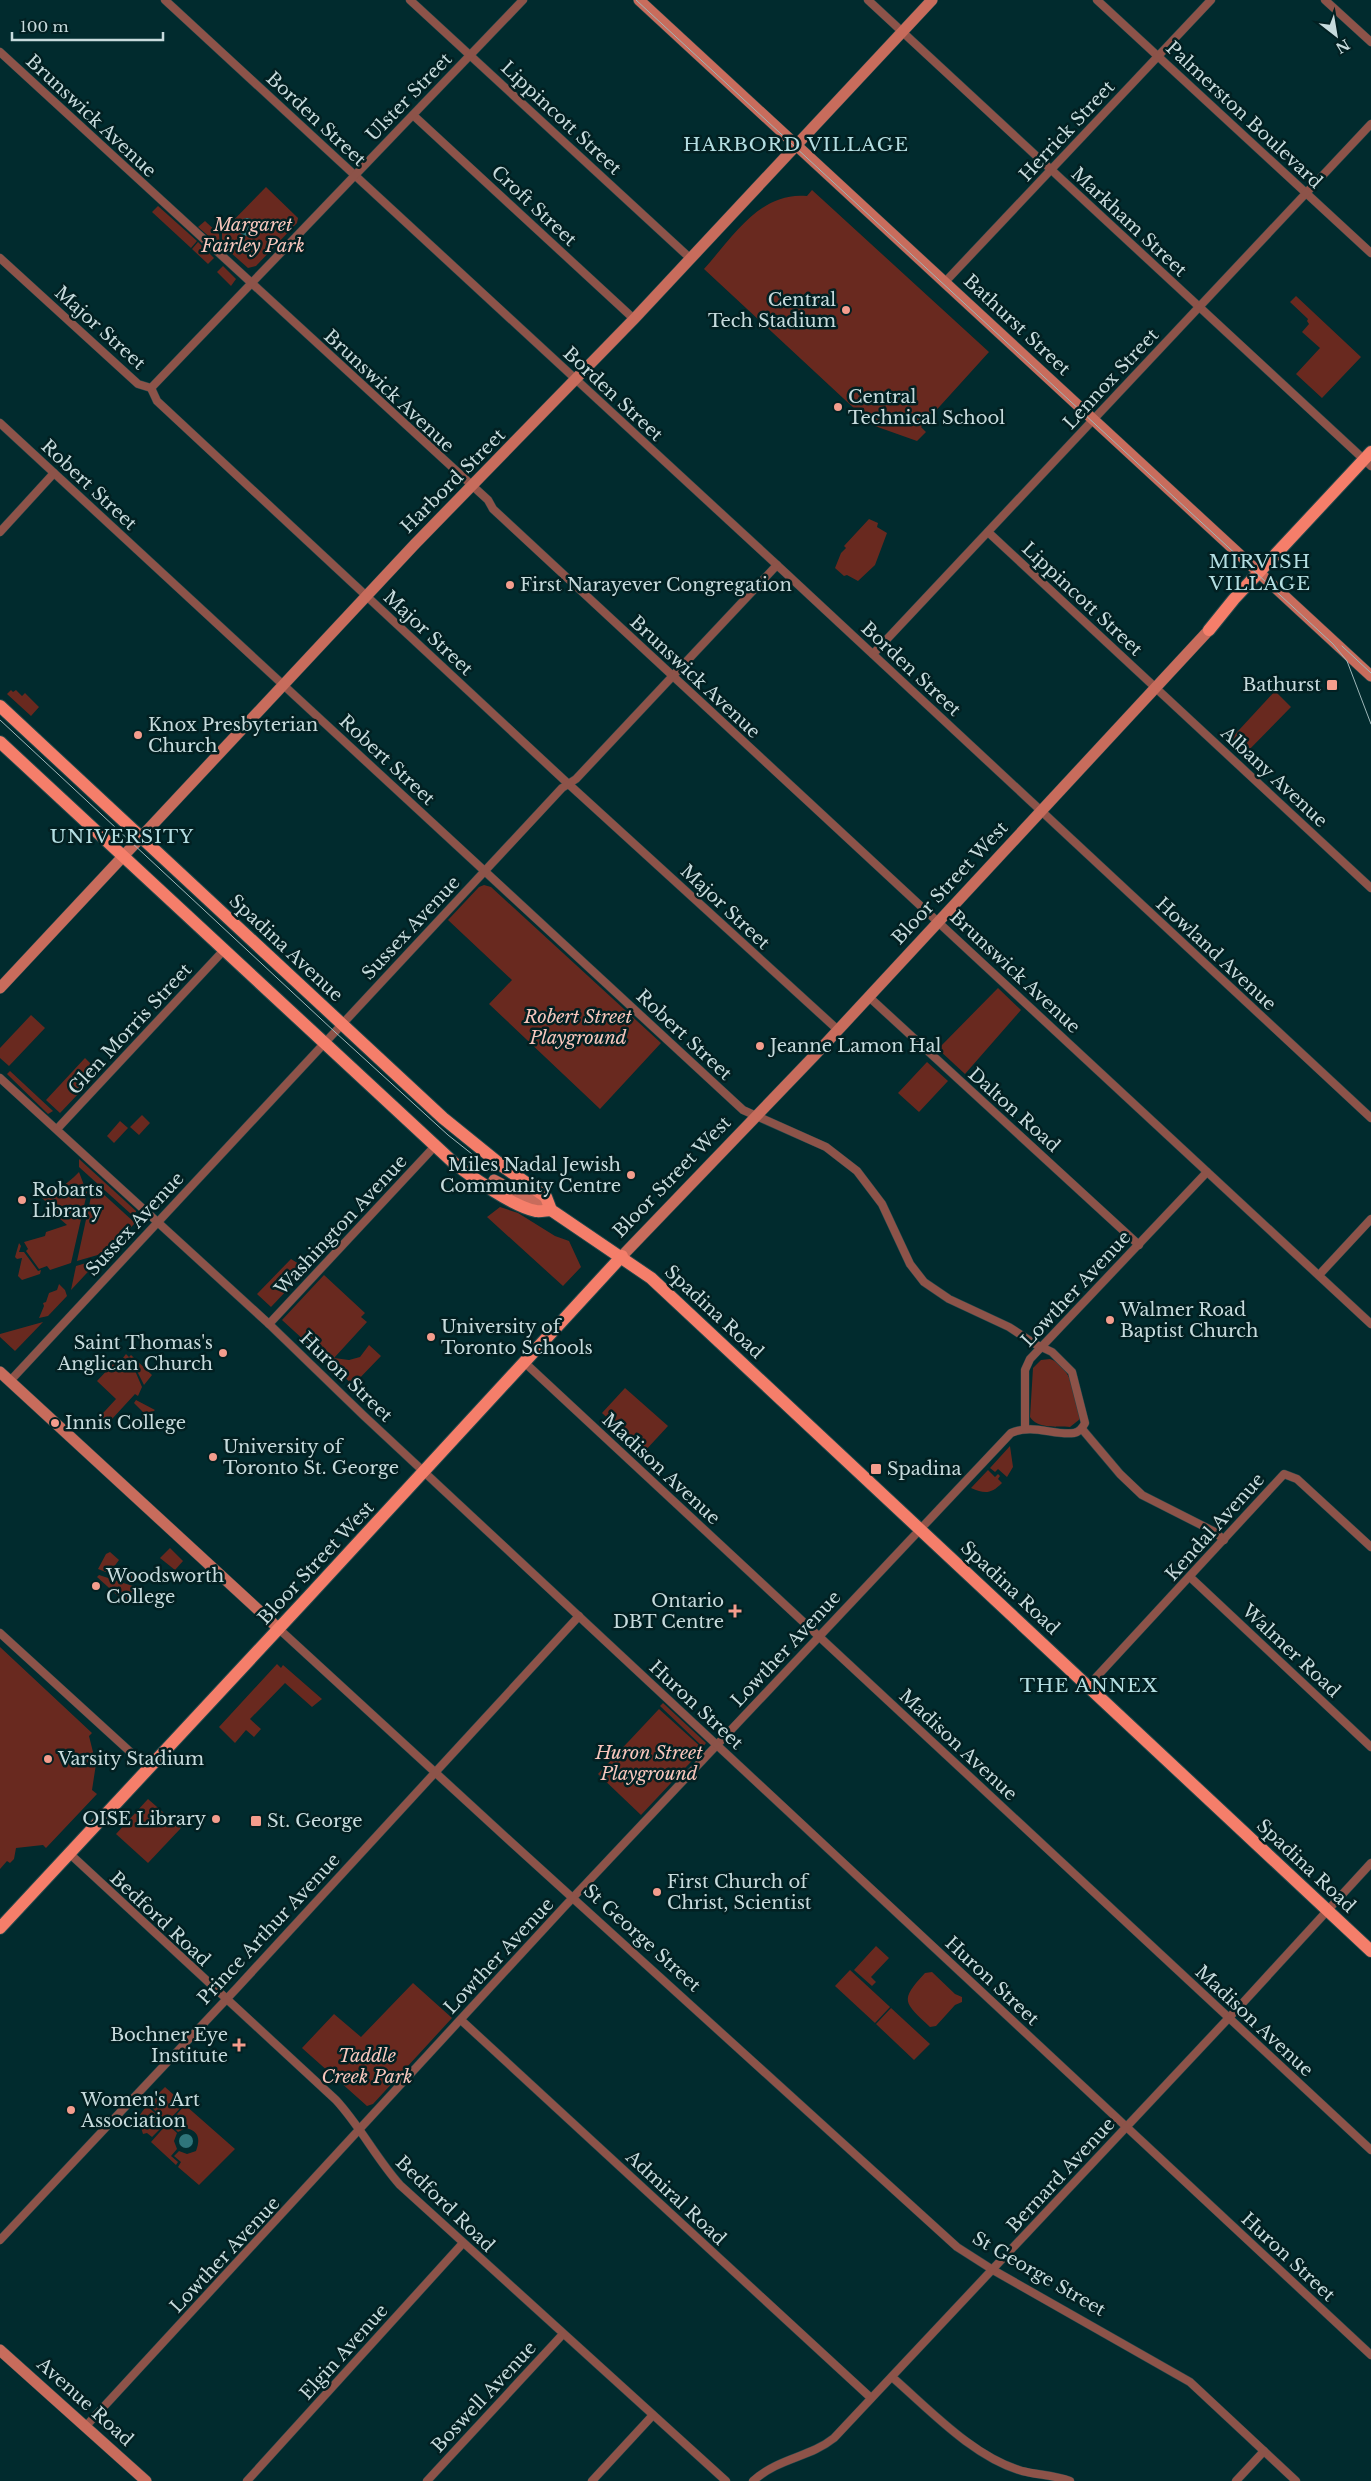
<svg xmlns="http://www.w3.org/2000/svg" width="1371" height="2481" viewBox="0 0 1371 2481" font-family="'Libre Baskerville',serif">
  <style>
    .green { fill: #69291f }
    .water { fill: #2f757b }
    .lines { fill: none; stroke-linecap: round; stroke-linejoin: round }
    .street-casing { stroke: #21474a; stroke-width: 9 }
    .secondary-casing { stroke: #21474a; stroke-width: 12 }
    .primary-casing { stroke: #21474a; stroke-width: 14 }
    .street { stroke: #8d5349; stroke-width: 8 }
    .secondary { stroke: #c86c5c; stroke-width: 11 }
    .primary { stroke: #f57e6a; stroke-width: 12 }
    .tram { stroke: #9eb7b9; stroke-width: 1 }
    .poi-dot { fill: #f49d8d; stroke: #022022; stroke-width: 2 }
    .labels { text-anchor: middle; stroke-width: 5; stroke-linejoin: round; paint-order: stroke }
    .street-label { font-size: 18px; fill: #c7dbdd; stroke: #022022 }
    .park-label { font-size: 18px; font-style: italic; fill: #f7c6bc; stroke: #022022 }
    .poi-label { font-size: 18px; fill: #c7dbdd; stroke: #022022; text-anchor: start }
    .neighbourhood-label { font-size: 19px; letter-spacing: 1px; fill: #b4dee2; stroke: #022022 }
  </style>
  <rect width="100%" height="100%" fill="#012b2e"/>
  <g class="green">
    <path d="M266 187 298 218 297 223 256 266 248 268 222 245V232Z"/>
    <path d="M812 190 989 352 921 427 926 432 917 441 872 425 704 269C732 238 760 191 807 196Z"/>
    <path d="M158 206 197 241 191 248 152 212Z"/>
    <path d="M205 221 219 234 220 246 198 227Z"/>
    <path d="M198 242 214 258 208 264 192 249Z"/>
    <path d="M223 266 236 279 231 286 217 272Z"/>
    <path d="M1296 296 1361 357 1322 398 1296 374 1320 348 1302 332 1309 324 1307 321 1308 319 1290 302Z"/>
    <path d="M869 519 878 523 877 527 887 533 875 565 858 581 847 575 844 576 835 568 841 553 846 548 844 546Z"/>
    <path d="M11 690 13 692 16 690 22 696 25 693 39 707 31 716 7 694Z"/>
    <path d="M1275 691 1291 707 1242 757 1227 743Z"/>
    <path d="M484 885 491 887 661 1043 600 1109 489 1004 512 980 448 920 479 887Z"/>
    <path d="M998 988 1021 1010 965 1074 938 1049Z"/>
    <path d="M31 1015 45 1028 9 1066 0 1058V1048Z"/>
    <path d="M85 1058 99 1072 60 1113 46 1100Z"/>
    <path d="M927 1062 948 1081 919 1112 898 1093Z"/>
    <path d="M10 1071 53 1111 48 1114 7 1074Z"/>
    <path d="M142 1115 150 1123 139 1135 130 1127Z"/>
    <path d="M120 1121 128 1128 114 1143 107 1136Z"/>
    <path d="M79 1159 136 1211V1212L131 1214 79 1167Z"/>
    <path d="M79 1172 87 1193 71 1263 50 1270 47 1266 39 1269 26 1251 28 1249 24 1242 45 1236 46 1232 67 1225 51 1211 52 1207 35 1192C58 1191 64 1187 79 1172Z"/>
    <path d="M100 1191 135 1223 108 1252 77 1261 92 1192Z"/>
    <path d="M500 1207 518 1213 555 1236 569 1241 581 1267 563 1286 487 1217Z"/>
    <path d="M19 1243 21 1246 19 1252H24L38 1271 41 1270 40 1274 22 1280 18 1276 22 1258 17 1259 15 1257Z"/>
    <path d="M100 1259 71 1290 76 1266Z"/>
    <path d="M291 1259 307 1269 271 1307 257 1294Z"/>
    <path d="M324 1275 365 1313 361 1317 367 1322 334 1358 349 1360 360 1357 369 1345 381 1356 353 1385 282 1320Z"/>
    <path d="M59 1284 65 1290 67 1296 48 1316 39 1318 44 1306 43 1303 46 1302 49 1293 57 1290Z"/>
    <path d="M43 1322 15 1351 0 1337V1334Z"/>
    <path d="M126 1354 129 1357 131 1355 152 1375 144 1385 134 1365 128 1362 119 1363Z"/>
    <path d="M1050 1359C1071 1366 1078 1399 1080 1419L1070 1427C1058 1426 1037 1429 1030 1417L1033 1368 1041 1360Z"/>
    <path d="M114 1363 120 1366H133L142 1387 138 1396 135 1394 101 1431 93 1424 116 1399 97 1381Z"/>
    <path d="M625 1388 668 1426 644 1452 602 1413Z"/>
    <path d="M136 1400 155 1410 143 1421 141 1419 145 1414 134 1403Z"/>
    <path d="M1010 1446 1013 1467 1007 1477 998 1469 995 1472 990 1468Z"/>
    <path d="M988 1470 995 1477 998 1474 1000 1476 998 1479 1002 1483C991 1494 985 1494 971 1488Z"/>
    <path d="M170 1548 183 1561 175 1570 160 1558Z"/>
    <path d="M110 1552 119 1560 113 1568 127 1580 133 1573 136 1576 131 1582 98 1569 106 1554Z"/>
    <path d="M99 1575 142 1589 128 1605 97 1577Z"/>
    <path d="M0 1647 92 1733 89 1736 96 1764 92 1790 97 1794 46 1848 43 1845 16 1848 14 1859 10 1863 7 1861 0 1869Z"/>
    <path d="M277 1664 281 1668 283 1665 322 1699 312 1707 285 1683 250 1719 261 1729 254 1737 246 1730 235 1743 219 1727Z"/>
    <path d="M663 1703 706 1743 703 1747 660 1706Z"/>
    <path d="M659 1709 703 1749 641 1815 598 1774Z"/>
    <path d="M148 1799 181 1828 148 1863 116 1834Z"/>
    <path d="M876 1946 889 1958 871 1977 876 1982 872 1986 854 1970Z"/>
    <path d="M850 1970 890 2007 875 2023 835 1986Z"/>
    <path d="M932 1972 955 1994 962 1997V2002L955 2005 936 2026 930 2027C904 2002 899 2001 925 1973Z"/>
    <path d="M413 1983 452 2018 373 2104 367 2106 302 2048 334 2014 361 2037Z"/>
    <path d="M891 2008 930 2044 914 2060 876 2024Z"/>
    <path d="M165 2087 184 2104 167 2122 148 2104Z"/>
    <path d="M185 2105 235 2149 199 2185 178 2167 181 2162 174 2156 179 2151 187 2154 196 2151C200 2141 200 2131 186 2128L178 2132 169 2123Z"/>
    <path d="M147 2106 166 2123 152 2137 147 2133 143 2134C139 2119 135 2119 147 2106Z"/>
    <path d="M167 2124 177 2133 174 2141 177 2149 171 2156 178 2162 176 2165 151 2142Z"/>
  </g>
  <g class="water">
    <circle cx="247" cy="227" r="9"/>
    <circle cx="186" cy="2141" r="7"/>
  </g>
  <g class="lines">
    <defs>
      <g id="street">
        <path d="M165 0 777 565 1371 1118"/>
        <path d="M410 0 691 259"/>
        <path d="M868 0 1371 466"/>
        <path d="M1097 0 1371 253"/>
        <path d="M1325 0 1371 42"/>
        <path d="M0 52 488 500 493 509 1371 1324"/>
        <path d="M413 115 634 319"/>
        <path d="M0 258 138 384 151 388"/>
        <path d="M945 282 1211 0"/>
        <path d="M151 388 157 401 563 779 838 1030"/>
        <path d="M151 388 523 0"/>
        <path d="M0 423 743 1110 826 1147 857 1171 882 1204 910 1264 924 1282 949 1299 1009 1327 1035 1344 1052 1352 1072 1372 1085 1423C1083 1427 1080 1432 1074 1433 1054 1436 1033 1423 1011 1433L565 1906 86 2426"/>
        <path d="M0 532 54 473"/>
        <path d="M988 532 1371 888"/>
        <path d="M873 654 1371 124"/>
        <path d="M869 997 1139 1245"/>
        <path d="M0 1078 269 1324 363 1415 1371 2355"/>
        <path d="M57 1129 224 950"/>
        <path d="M1319 1275 1371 1219"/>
        <path d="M269 1324 435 1146"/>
        <path d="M524 1362 1371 2150"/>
        <path d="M10 1381 562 788 576 779 777 565"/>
        <path d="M1025 1429V1370L1030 1359 1207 1172"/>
        <path d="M1082 1429 1120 1474 1142 1495 1215 1532 1224 1540"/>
        <path d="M1190 1577 1371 1747"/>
        <path d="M279 1629 511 1842 957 2247 993 2270 1190 2382 1296 2481"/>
        <path d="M0 1633 149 1769"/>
        <path d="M1089 1685 1284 1474 1297 1479 1371 1547"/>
        <path d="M70 1854 336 2100C360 2126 376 2158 400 2185L726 2481"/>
        <path d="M461 2020 871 2398"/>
        <path d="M0 2240 236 1989 579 1616"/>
        <path d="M892 2377C929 2409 973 2457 1022 2471 1038 2475 1054 2475 1070 2481"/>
        <path d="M247 2481 463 2243"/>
        <path d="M427 2481 563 2334"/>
        <path d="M592 2481 653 2415"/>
        <path d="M753 2481C780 2457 809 2458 834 2438L1239 2007 1371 1863"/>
        <path d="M1236 2481 1264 2451"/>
      </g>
      <g id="secondary">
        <path d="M639 0 1371 676"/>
        <path d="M0 988 415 544 634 319 932 0"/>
        <path d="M494 1180 551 1210"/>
        <path d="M622 1256 814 1056 1209 630"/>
        <path d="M0 1372 279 1629"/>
        <path d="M0 2350 146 2481"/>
      </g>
      <g id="primary">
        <path d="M1209 630 1234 599 1371 452"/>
        <path d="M0 706 443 1118 501 1165 546 1197 551 1210 651 1278 1371 1951"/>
        <path d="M0 742 455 1164C473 1178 514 1207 536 1211 540 1212 547 1210 551 1210"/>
        <path d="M0 1928 308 1597 622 1256"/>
      </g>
    </defs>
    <use href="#street" class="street-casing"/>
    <use href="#secondary" class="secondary-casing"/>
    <use href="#primary" class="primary-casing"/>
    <use href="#street" class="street"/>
    <use href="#secondary" class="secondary"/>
    <use href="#primary" class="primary"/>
    <g class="tram">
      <path d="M636 0 1333 644 1347 661 1371 724"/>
      <path d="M1342 646 1371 673"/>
      <path d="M0 720 335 1032 448 1135 477 1158"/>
    </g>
  </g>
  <g class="poi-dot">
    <circle cx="846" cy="310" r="5"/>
    <circle cx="838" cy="407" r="5"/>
    <circle cx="510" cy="585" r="5"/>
    <rect x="1326" y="679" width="12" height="12" rx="2.5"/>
    <circle cx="138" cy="735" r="5"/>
    <circle cx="760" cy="1046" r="5"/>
    <circle cx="631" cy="1175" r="5"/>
    <circle cx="22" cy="1200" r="5"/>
    <circle cx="1110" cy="1320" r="5"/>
    <circle cx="431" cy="1337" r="5"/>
    <circle cx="223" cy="1353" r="5"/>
    <circle cx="55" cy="1423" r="5"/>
    <circle cx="213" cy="1457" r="5"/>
    <rect x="870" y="1463" width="12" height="12" rx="2.5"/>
    <circle cx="96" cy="1586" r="5"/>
    <path d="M732.5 1603.5h5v5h5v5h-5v5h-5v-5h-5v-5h5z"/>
    <circle cx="48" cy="1759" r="5"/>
    <circle cx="216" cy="1819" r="5"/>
    <rect x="250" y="1815" width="12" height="12" rx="2.5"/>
    <circle cx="657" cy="1892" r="5"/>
    <path d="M236.5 2037.5h5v5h5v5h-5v5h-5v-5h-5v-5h5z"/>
    <circle cx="71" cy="2110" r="5"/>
  </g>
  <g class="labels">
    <g class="street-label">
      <text transform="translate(409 97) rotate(-46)" y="6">Ulster Street</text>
      <text transform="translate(1244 115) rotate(43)" y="6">Palmerston Boulevard</text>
      <text transform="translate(91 116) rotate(43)" y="6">Brunswick Avenue</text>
      <text transform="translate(561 118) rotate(43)" y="6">Lippincott Street</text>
      <text transform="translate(316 119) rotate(43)" y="6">Borden Street</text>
      <text transform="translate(1067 131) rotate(-47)" y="6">Herrick Street</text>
      <text transform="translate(534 206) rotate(43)" y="6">Croft Street</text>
      <text transform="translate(1129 222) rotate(43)" y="6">Markham Street</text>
      <text transform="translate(1017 325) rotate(43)" y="6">Bathurst Street</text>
      <text transform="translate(100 328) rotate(42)" y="6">Major Street</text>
      <text transform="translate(1111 379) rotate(-47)" y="6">Lennox Street</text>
      <text transform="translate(389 391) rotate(43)" y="6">Brunswick Avenue</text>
      <text transform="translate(613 394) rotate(43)" y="6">Borden Street</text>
      <text transform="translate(453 481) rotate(-45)" y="6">Harbord Street</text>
      <text transform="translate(89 485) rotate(43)" y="6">Robert Street</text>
      <text transform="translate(1082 599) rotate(43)" y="6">Lippincott Street</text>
      <text transform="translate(428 633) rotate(43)" y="6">Major Street</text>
      <text transform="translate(911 669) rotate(43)" y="6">Borden Street</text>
      <text transform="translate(695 677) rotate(43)" y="6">Brunswick Avenue</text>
      <text transform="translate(387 760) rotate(43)" y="6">Robert Street</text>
      <text transform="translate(1274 777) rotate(43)" y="6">Albany Avenue</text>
      <text transform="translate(950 883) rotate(-47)" y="6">Bloor Street West</text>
      <text transform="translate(725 907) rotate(43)" y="6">Major Street</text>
      <text transform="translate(411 928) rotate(-47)" y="6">Sussex Avenue</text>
      <text transform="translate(286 948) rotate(43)" y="6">Spadina Avenue</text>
      <text transform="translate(1216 954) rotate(43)" y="6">Howland Avenue</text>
      <text transform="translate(1015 972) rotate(43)" y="6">Brunswick Avenue</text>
      <text transform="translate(130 1029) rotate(-47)" y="6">Glen Morris Street</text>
      <text transform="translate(684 1035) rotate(43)" y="6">Robert Street</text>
      <text transform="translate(1014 1110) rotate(42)" y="6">Dalton Road</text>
      <text transform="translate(672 1177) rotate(-46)" y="6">Bloor Street West</text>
      <text transform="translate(135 1224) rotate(-47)" y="6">Sussex Avenue</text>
      <text transform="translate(341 1225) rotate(-47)" y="6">Washington Avenue</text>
      <text transform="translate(1076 1289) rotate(-47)" y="6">Lowther Avenue</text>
      <text transform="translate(714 1312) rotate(43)" y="6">Spadina Road</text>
      <text transform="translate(346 1377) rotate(44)" y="6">Huron Street</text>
      <text transform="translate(661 1469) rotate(43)" y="6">Madison Avenue</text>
      <text transform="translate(1215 1527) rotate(-48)" y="6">Kendal Avenue</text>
      <text transform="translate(316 1563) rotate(-47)" y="6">Bloor Street West</text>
      <text transform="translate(1010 1588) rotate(43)" y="6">Spadina Road</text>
      <text transform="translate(786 1649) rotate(-47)" y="6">Lowther Avenue</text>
      <text transform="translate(1291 1651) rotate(43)" y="6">Walmer Road</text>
      <text transform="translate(696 1705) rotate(43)" y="6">Huron Street</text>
      <text transform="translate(958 1745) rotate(43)" y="6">Madison Avenue</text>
      <text transform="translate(1306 1866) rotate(43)" y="6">Spadina Road</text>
      <text transform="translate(160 1919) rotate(43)" y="6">Bedford Road</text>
      <text transform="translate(269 1929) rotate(-47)" y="6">Prince Arthur Avenue</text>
      <text transform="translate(642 1938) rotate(42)" y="6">St George Street</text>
      <text transform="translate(499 1956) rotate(-47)" y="6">Lowther Avenue</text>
      <text transform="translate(992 1981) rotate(43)" y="6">Huron Street</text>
      <text transform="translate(1254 2021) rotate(43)" y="6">Madison Avenue</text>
      <text transform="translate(1061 2175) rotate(-47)" y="6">Bernard Avenue</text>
      <text transform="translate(676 2198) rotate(43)" y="6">Admiral Road</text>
      <text transform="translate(445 2204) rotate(44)" y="6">Bedford Road</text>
      <text transform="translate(225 2255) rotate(-47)" y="6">Lowther Avenue</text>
      <text transform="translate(1288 2257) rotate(43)" y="6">Huron Street</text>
      <text transform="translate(1039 2274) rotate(30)" y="6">St George Street</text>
      <text transform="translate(344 2352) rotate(-48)" y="6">Elgin Avenue</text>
      <text transform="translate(484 2397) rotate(-47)" y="6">Boswell Avenue</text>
      <text transform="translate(85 2402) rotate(42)" y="6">Avenue Road</text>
    </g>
    <g class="park-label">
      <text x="253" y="231">Margaret<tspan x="253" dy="21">Fairley Park</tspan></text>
      <text x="578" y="1023">Robert Street<tspan x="578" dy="21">Playground</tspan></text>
      <text x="649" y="1759">Huron Street<tspan x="649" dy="21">Playground</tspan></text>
      <text x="367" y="2062">Taddle<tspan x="367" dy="21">Creek Park</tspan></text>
    </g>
    <g class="poi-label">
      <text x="836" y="306" text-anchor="end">Central<tspan x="836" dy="21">Tech Stadium</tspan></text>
      <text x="848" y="403">Central<tspan x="848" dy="21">Technical School</tspan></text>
      <text x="520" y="591">First Narayever Congregation</text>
      <text x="1321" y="691" text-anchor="end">Bathurst</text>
      <text x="148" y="731">Knox Presbyterian<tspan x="148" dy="21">Church</tspan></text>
      <text x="770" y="1052">Jeanne Lamon Hal</text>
      <text x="621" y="1171" text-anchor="end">Miles Nadal Jewish<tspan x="621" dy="21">Community Centre</tspan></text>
      <text x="32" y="1196">Robarts<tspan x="32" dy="21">Library</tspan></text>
      <text x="1120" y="1316">Walmer Road<tspan x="1120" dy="21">Baptist Church</tspan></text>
      <text x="441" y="1333">University of<tspan x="441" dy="21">Toronto Schools</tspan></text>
      <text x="213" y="1349" text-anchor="end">Saint Thomas's<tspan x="213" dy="21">Anglican Church</tspan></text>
      <text x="65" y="1429">Innis College</text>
      <text x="223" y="1453">University of<tspan x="223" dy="21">Toronto St. George</tspan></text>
      <text x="887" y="1475">Spadina</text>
      <text x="106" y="1582">Woodsworth<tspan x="106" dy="21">College</tspan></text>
      <text x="724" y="1607" text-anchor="end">Ontario<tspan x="724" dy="21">DBT Centre</tspan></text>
      <text x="58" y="1765">Varsity Stadium</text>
      <text x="206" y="1825" text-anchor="end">OISE Library</text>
      <text x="267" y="1827">St. George</text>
      <text x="667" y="1888">First Church of<tspan x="667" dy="21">Christ, Scientist</tspan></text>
      <text x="228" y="2041" text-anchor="end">Bochner Eye<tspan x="228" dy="21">Institute</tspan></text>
      <text x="81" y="2106">Women's Art<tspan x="81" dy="21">Association</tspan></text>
    </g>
    <g class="neighbourhood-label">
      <text x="796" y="151">HARBORD VILLAGE</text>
      <text x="1260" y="568">MIRVISH<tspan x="1260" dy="22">VILLAGE</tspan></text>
      <text x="122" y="843">UNIVERSITY</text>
      <text x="1089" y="1692">THE ANNEX</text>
    </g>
  </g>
  <g transform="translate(1336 35) rotate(149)" stroke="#022022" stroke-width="4" paint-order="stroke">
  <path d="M0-4L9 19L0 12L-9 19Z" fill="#c7dbdd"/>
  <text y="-8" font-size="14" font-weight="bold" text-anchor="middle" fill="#c7dbdd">N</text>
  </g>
  <path d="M12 32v8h151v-8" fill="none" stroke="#c7dbdd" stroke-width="2.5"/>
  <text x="20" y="32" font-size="15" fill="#c7dbdd" stroke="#022022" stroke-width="4" paint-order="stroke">100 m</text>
</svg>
